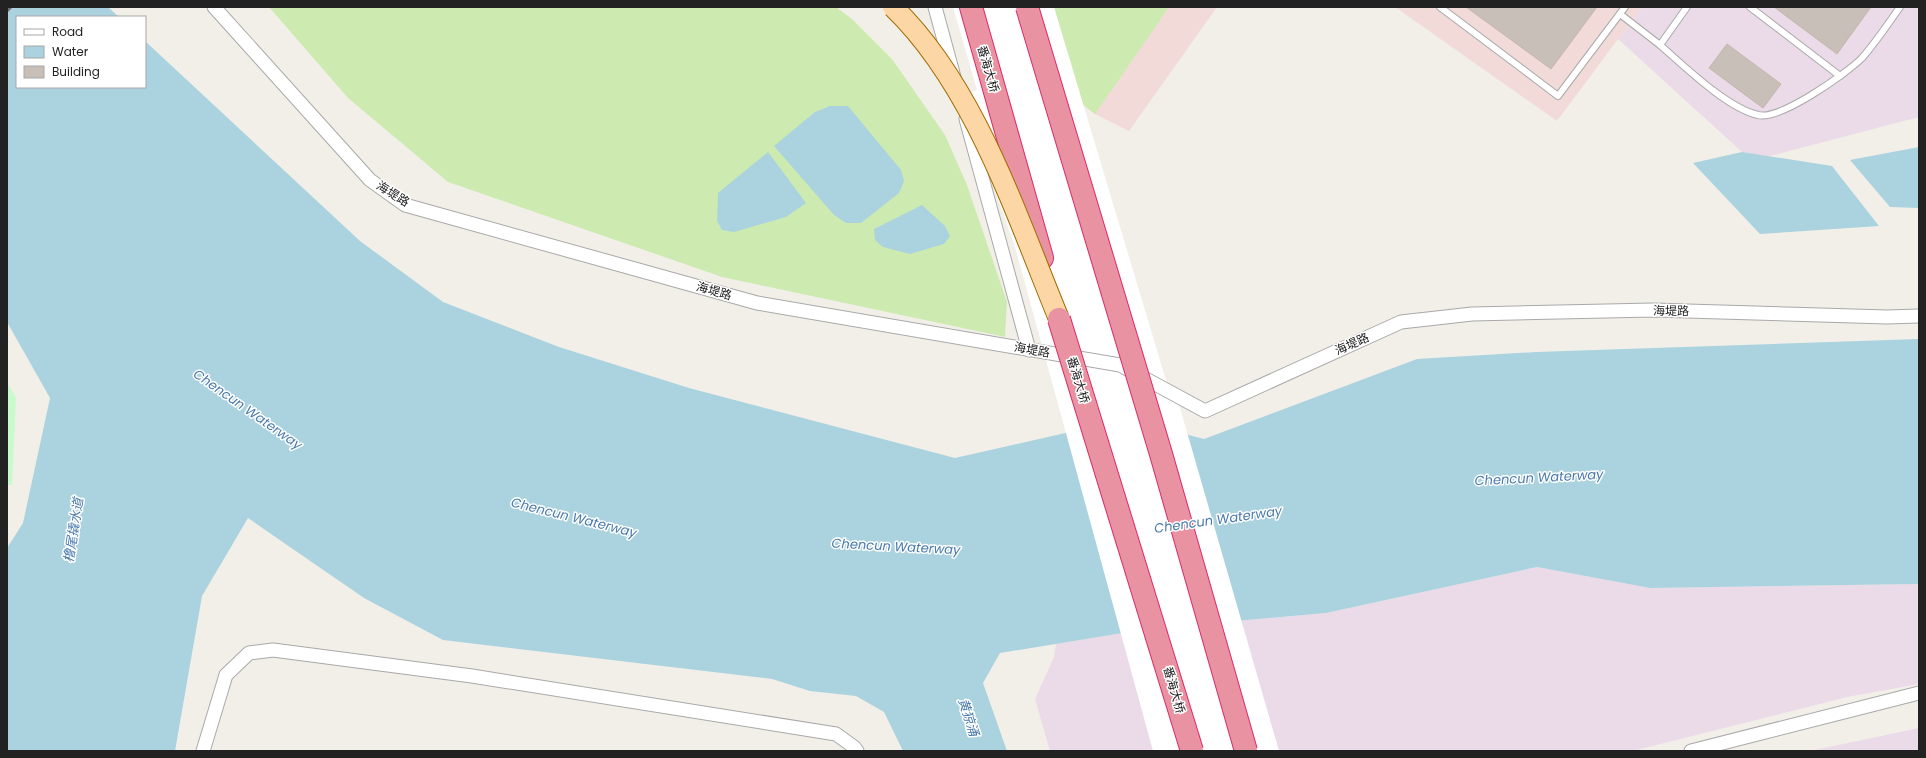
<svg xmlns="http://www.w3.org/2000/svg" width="1926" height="758" viewBox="0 0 1926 758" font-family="Poppins,'Noto Sans SC',sans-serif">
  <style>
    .commercial { fill: #f2dad9 }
    .industrial { fill: #ebdbe8 }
    .grass { fill: #cdebb0 }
    .park { fill: #c8facc }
    .water { fill: #aad3df }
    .pier { fill: #fff }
    .building { fill: #c7bfb8; stroke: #c4b6ab }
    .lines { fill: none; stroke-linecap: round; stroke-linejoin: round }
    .lane-casing { stroke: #a9a9a9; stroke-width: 8 }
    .street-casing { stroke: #a9a9a9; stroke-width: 15 }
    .highway-casing { stroke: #dc2a67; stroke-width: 24 }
    .lane { stroke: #fff; stroke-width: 6 }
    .street { stroke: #fff; stroke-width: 13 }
    .highway { stroke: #e892a2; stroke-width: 22 }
    .rail { stroke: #707070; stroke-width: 3; stroke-dasharray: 8 8; stroke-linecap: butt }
    .primary-bridge-casing { stroke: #a06b00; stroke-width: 22; stroke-linecap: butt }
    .highway-bridge-casing { stroke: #dc2a67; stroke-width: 24; stroke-linecap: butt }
    .primary-bridge { stroke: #fcd6a4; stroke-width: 20 }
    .highway-bridge { stroke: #e892a2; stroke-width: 22 }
    .labels { text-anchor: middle; stroke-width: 3; stroke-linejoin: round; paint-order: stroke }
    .street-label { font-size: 12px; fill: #222; stroke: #fff }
    .water-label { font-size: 13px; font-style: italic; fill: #4a7aab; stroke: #fff }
  </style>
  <rect width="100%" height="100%" fill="#f2efe9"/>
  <g class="commercial">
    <path d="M1054 7H1217L1129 131 1095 114 1082 104Z"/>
    <path d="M1395 7H1642L1557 121Z"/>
  </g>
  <g class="industrial">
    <path d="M1642 7H1919V117L1767 157 1742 152 1618 39Z"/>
    <path d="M1537 567 1650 588 1919 584V684L1847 697 1633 751H1050L1035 699 1054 657 1056 644 1147 629 1326 613Z"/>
    <path d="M1919 728V751H1810Z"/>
  </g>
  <g class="grass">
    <path d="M269 7H836L852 19 892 59 945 135 967 185 1007 302 1005 337 722 277 448 182 348 98Z"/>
    <path d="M1054 7H1169L1095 114 1082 104Z"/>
  </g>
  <path class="park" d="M7 382 16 398 12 485H7Z"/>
  <g class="water">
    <path d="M7 7H108L119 17H17V87H145V41L360 241 443 302 559 347 689 388 955 458 1127 419 1204 439 1417 359 1536 352 1919 339V584L1650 588 1537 567 1326 613 1147 629 1000 653 983 683 1007 751H903L884 712 856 696 810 691 772 679 443 640 364 598 248 518 202 596 175 751H7V548L23 523 50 398 7 322Z"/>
    <path d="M830 106H848L901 170 904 181 899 193 861 223H846L834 215 774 146 815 112Z"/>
    <path d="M1919 147V208L1890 207 1850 160Z"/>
    <path d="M768 152 806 203 786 217 734 232 722 230 717 221 718 193Z"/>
    <path d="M1742 152 1832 166 1879 226 1760 234 1693 163Z"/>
    <path d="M922 205 945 226 950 236 944 244 910 254 883 247 875 240 874 229Z"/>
  </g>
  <path class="pier" d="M953 7H1054L1168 387H1174L1279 751H1153L1015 247 982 154 953 98 977 90Z"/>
  <g class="building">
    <path d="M1466 7H1597L1551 69Z"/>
    <path d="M1774 7H1871L1837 54Z"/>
    <path d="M1727 44 1781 84 1763 108 1709 68Z"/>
  </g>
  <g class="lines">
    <defs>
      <g id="lane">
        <path d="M1440 7 1558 96 1625 7"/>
        <path d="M1750 7 1840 76"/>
        <path d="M1620 14 1660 45 1687 7"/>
        <path d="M1660 45C1684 66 1727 108 1758 115 1779 121 1846 74 1862 58 1876 42 1888 24 1900 7"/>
      </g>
      <g id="street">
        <path d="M214 7 370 180 405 205 757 303 1120 365 1205 411 1401 322 1472 314 1653 310 1887 317 1919 316"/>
        <path d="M935 7 954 77"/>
        <path d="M966 119 1029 350"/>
        <path d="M203 751 226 675 249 653 273 650 472 676 836 734 854 747 857 751"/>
        <path d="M1691 751 1919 693"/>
      </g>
      <path id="highway" d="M971 7 1042 258"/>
    </defs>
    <use href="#lane" class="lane-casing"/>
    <use href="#street" class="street-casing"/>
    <use href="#highway" class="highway-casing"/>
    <use href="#lane" class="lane"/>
    <use href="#street" class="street"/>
    <use href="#highway" class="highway"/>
    <path class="rail" d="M7 11 11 7"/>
    <defs>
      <path id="primary-bridge" d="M893 7C975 86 1016 215 1059 319"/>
      <g id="highway-bridge">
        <path d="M1027 7 1161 454 1246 751"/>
        <path d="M1059 319 1192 751"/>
      </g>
    </defs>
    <use href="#primary-bridge" class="primary-bridge-casing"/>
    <use href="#highway-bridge" class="highway-bridge-casing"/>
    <use href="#primary-bridge" class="primary-bridge"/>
    <use href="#highway-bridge" class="highway-bridge"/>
  </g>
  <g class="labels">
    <g class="street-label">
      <text transform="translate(988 69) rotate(74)" y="4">番海大桥</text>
      <text transform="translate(393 194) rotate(32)" y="4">海堤路</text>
      <text transform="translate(714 291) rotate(16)" y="4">海堤路</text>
      <text transform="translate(1671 311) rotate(1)" y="4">海堤路</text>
      <text transform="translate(1352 344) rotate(-24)" y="4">海堤路</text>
      <text transform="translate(1032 350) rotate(10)" y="4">海堤路</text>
      <text transform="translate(1078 380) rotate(73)" y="4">番海大桥</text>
      <text transform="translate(1174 690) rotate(74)" y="4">番海大桥</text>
    </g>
    <g class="water-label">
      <text transform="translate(248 409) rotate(35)" y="5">Chencun Waterway</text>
      <text transform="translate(1539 477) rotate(-3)" y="5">Chencun Waterway</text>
      <text transform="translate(574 517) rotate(14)" y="5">Chencun Waterway</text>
      <text transform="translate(1218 519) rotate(-8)" y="5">Chencun Waterway</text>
      <text transform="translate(73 530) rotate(-81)" y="5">橹尾撬水道</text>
      <text transform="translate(896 546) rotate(3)" y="5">Chencun Waterway</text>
      <text transform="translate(969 717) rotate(72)" y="5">黄猄涌</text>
    </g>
  </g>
  <rect width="1926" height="758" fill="none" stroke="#222222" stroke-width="16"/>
  <rect x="16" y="16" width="130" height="72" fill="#ffffff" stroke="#a7a7a7"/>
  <rect x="24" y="29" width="20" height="6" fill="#ffffff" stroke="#a7a7a7"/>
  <text x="52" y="36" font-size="12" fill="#222222">Road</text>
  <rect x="24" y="46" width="20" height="12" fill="#aad3df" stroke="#a7a7a7"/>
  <text x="52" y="56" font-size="12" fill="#222222">Water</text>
  <rect x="24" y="66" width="20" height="12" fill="#c7bfb8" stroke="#a7a7a7"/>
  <text x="52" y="76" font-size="12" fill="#222222">Building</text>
</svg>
